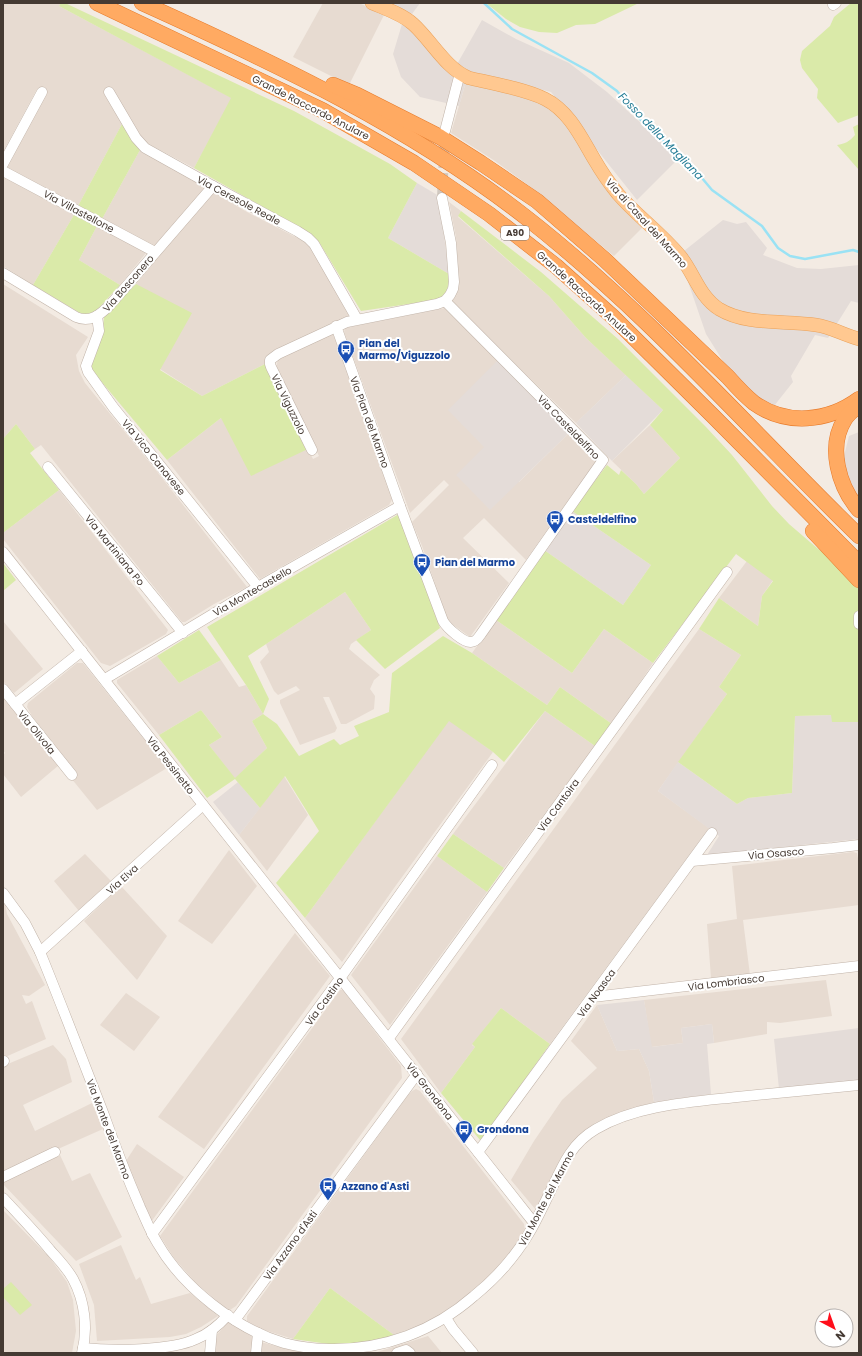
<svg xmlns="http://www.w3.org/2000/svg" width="862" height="1356" viewBox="0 0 862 1356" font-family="Poppins,sans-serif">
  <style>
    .residential { fill: #e7dbd1 }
    .industrial { fill: #e4dcd8 }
    .green { fill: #daeaa9 }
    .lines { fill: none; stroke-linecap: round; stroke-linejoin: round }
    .stream { stroke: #9ae2f4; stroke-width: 2.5 }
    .minor-tunnel { stroke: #d0c8c0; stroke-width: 10; stroke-dasharray: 10 5; stroke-linecap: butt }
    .minor-casing { stroke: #c1b3a8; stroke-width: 11 }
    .major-casing { stroke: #eaa159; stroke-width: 14 }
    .highway-casing { stroke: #e67a2a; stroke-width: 16 }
    .minor { stroke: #fff; stroke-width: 10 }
    .major { stroke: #ffc890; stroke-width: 13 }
    .highway { stroke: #ffaa62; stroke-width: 15 }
    .labels { text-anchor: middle; stroke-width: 4; stroke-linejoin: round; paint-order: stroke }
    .shield { fill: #fff; stroke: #7d7570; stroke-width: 1 }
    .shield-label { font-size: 9px; font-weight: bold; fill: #453a33 }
    .street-label { font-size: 10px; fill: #453a33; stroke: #fff }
    .transit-label { font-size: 10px; font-weight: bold; fill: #164399; stroke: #fff; text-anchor: start }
    .water-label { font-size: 11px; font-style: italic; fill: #237c95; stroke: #fff }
  </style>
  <rect width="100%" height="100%" fill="#f3ebe3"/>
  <g class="residential">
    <path d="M3 3H61L59 6 232 98 194 168 139 139 108 89 105 96 122 124 78 206 6 168 46 91 39 87 36 91 3 152Z"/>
    <path d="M323 3H359L384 15 349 85 293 57Z"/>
    <path d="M466 82 532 100 548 107 567 124 591 167 603 185 644 226 614 256 528 185 495 161 451 133Z"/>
    <path d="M140 150 206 187 155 247 102 219Z"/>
    <path d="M3 176 75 213 33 285 3 266Z"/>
    <path d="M211 193H215L247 212 307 243 312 249 349 316 270 354 265 364 202 396 160 369 136 284Z"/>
    <path d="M449 202 461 211 458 217 549 296 586 338 626 375 576 423 506 355 452 301 458 284V269L456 237Z"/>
    <path d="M97 226 146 253 120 285 79 260Z"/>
    <path d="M3 284 88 337 76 355 79 371 85 383 155 469 247 587 214 604 185 622H182L41 445 35 449 16 424 3 439Z"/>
    <path d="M445 308 498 360 485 447 519 482 569 433 596 461 526 560 484 518 463 538 509 583 470 637 448 621 422 546 412 522 449 485 444 480 410 513 344 332 345 328Z"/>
    <path d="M333 333 393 498 389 505 260 579 167 460 221 418 308 449 313 459 319 456 276 370V367L278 360 286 354Z"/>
    <path d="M650 425 680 458 644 494 636 484 612 461Z"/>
    <path d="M59 490 168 630 166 634 110 666 101 663 3 539V533Z"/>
    <path d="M747 561 773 580 762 596 758 626 719 598Z"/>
    <path d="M345 592 371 630 351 644 349 649 380 675 374 680 370 689 375 696 374 709 346 724H341L329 697H323L337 728 335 732 300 745 280 703V700L300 690 296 686 278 695 274 691 260 662 269 652 266 644Z"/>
    <path d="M496 620 572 673 604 629 653 663 612 724 560 687 547 705 472 653Z"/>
    <path d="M3 621 43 669 14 693 3 681Z"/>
    <path d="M699 629 741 655 719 687 727 694 658 791 709 828 550 1044 501 1008 472 1045 475 1047 441 1093 401 1039Z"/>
    <path d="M157 656 179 683 221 660 239 687 246 685 263 714 252 721 267 748 235 779 209 745 222 737 201 710 159 735 117 683V680Z"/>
    <path d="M77 663H83L167 768 97 810 71 778 77 773 32 716 27 707 28 703Z"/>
    <path d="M3 697 59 765 21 797 3 774V755L5 753 3 750Z"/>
    <path d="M545 711 595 746 504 868 453 834Z"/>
    <path d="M449 720 493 752 394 888 342 962 305 918Z"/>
    <path d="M284 776 308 815 267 871 239 835Z"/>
    <path d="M229 850 257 886 212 944 178 921Z"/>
    <path d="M853 852 857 853 859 864V905L743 920 750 975 711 978 707 924 737 919 732 866Z"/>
    <path d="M85 854 111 881 79 911 54 881Z"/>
    <path d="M437 856 487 892 390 1025 351 975Z"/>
    <path d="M121 886 167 936 137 980 84 921Z"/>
    <path d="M3 899 5 902 7 914 45 985 29 996 22 995 26 1004 32 1001 46 1039 3 1058Z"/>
    <path d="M295 933 330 976 204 1149 158 1117Z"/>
    <path d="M826 980 832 1016 780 1023 767 1022V1034L714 1043 712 1024 681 1028 683 1043 651 1047 644 1000Z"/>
    <path d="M340 990H343L401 1066 402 1078 236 1306 230 1310 224 1307 195 1282 174 1258 160 1236Z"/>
    <path d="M126 993 160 1017 134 1051 100 1025Z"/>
    <path d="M597 1005 617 1051 639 1049 649 1071 654 1102 618 1113 595 1123 582 1133 566 1151 536 1210 511 1180 534 1141 562 1100 597 1068 571 1041Z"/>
    <path d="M53 1045 66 1059 72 1082 23 1105 35 1131 92 1103 103 1129 58 1149 57 1147 3 1171V1066Z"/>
    <path d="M416 1089 420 1091 524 1224 525 1230 510 1255 491 1276 459 1303 422 1325 394 1335 330 1288 293 1339 261 1329 247 1321V1316L408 1095 412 1091Z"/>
    <path d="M137 1144 184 1177 151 1222 126 1161Z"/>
    <path d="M60 1155 72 1181 90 1173 122 1237 76 1261 3 1184V1180Z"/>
    <path d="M3 1210 50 1258 67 1282 73 1300 76 1331 72 1353H3Z"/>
    <path d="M121 1245 136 1280 140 1277 151 1304 190 1293 218 1316 201 1327 186 1334 170 1337 97 1341 94 1305 79 1264Z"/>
    <path d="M228 1322 253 1336 251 1353H213L215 1337Z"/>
    <path d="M428 1336 442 1353H374Z"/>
    <path d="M261 1342 299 1352V1353H260Z"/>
  </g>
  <g class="industrial">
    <path d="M387 3H420L412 14Z"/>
    <path d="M482 20 516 39 569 63 607 92 679 158 637 200 551 92 471 72 466 82 459 106 420 97 401 77 393 54 402 24 416 33 452 73Z"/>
    <path d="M417 183 439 196 449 274 388 238Z"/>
    <path d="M723 220 737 224 746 222 767 248 763 255 797 268 821 269 859 265V303L851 301 828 338 815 335 791 376 793 382 774 406 758 399 726 366 706 334 686 276 684 251Z"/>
    <path d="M498 360 569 433 490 510 456 475 484 447 448 410Z"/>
    <path d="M626 375 663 410 612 461 576 423Z"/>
    <path d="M859 432V498L848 481 843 460 849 436Z"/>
    <path d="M572 511 651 565 623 605 544 550Z"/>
    <path d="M832 715V722H859V839L707 855 719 836 658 791 678 762 737 804 748 798 792 793 795 716Z"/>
    <path d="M238 782 260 808 239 835 213 802Z"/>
    <path d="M644 1000 652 1047 683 1043 681 1028 712 1024 714 1043 707 1044 711 1094 654 1102 649 1071 639 1049 617 1051 597 1005Z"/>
    <path d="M859 1028V1080L779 1089 774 1039Z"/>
  </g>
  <g class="green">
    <path d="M61 3H65L294 111 390 164 417 183 388 238 449 274C449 286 448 295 436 300L361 311 319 242 306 231 194 168 231 98 59 6Z"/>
    <path d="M486 3H639L595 24 576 25 557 33 539 32 520 27 506 19Z"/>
    <path d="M851 3H859V115L838 123 817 98 818 89 802 68 800 60 802 51 830 26 834 17Z"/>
    <path d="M122 124 140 150 102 219 78 206Z"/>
    <path d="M859 124V170L837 145C845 144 850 141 855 135L853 127Z"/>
    <path d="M461 211 541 272 618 339 706 427 732 455 772 506 789 524 817 548 829 557 859 588V722H832L831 715 795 716 792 793 748 798 737 804 678 762 727 694 719 687 741 655 699 629 719 598 758 626 762 596 773 581 736 554 653 663 604 629 572 673 496 620 544 550 623 605 651 565 572 511 607 465 619 475 621 470 636 484 644 494 680 458 650 425 663 410 586 338 549 296 458 216Z"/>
    <path d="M75 213 97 226 79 260 120 285 97 310 85 316 33 285Z"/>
    <path d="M136 284 192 313 160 370 202 396 265 364 308 449 251 476 221 418 167 460 90 368C98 351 103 335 104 317Z"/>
    <path d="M16 424 35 449 30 453 59 490 3 533V439Z"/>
    <path d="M399 514 440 628 385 669 356 640 371 630 345 592 248 656 269 699 263 714 277 724 299 756 334 739 340 745 359 736 354 726 389 712 392 673 443 636 472 653 547 705 560 687 612 724 595 746 545 711 504 762 493 752 449 721 305 918 276 883 319 831 285 776 260 808 235 779 207 798 159 735 201 710 222 737 209 745 235 778 267 748 252 721 263 714 246 685 207 627Z"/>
    <path d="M3 563 16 580 3 591Z"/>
    <path d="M199 630 221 660 179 683 157 656Z"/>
    <path d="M453 834 504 868 487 892 437 856Z"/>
    <path d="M501 1008 550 1044 487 1133 480 1140 441 1093 475 1047 472 1044Z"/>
    <path d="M11 1282 32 1305 20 1315 3 1297V1289Z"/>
    <path d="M330 1288 394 1335 380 1340 336 1345 293 1339Z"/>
  </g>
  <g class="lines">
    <path class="stream" d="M484 3 512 29 592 73 617 91 638 117 667 144 686 159 712 190 762 226 778 248 790 256 805 259 853 250 859 252"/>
    <path class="minor-tunnel" d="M442 198 445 135"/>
    <defs>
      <g id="minor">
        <path d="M833 5 836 3"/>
        <path d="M109 92 136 138 145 148 213 186 297 231 308 238 314 244 357 319"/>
        <path d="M445 131 460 73"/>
        <path d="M3 164 42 92"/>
        <path d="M3 171 155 252"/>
        <path d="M3 273 76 317C90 323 100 315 110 305L213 186"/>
        <path d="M97 316 99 331 86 366 88 372 113 407 258 587"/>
        <path d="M336 326 400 506 443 621C447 628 464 643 471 642 476 642 479 637 481 634L603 460 445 301"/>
        <path d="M312 450 271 367 270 364V360L278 354 347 322 437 304 445 301 450 295 453 289 454 282 451 243 442 198"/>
        <path d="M48 467 183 633"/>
        <path d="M3 552 534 1223"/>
        <path d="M859 616V624"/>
        <path d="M105 679 258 587 400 506"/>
        <path d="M3 689 72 775"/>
        <path d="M15 704 82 651"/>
        <path d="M692 861 833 848 859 845"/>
        <path d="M3 893 25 923 40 952C62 1006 83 1061 104 1115 115 1146 127 1177 140 1207 146 1220 151 1233 158 1244 183 1287 236 1329 284 1343 299 1347 314 1349 330 1349 384 1350 434 1331 474 1296 495 1279 514 1258 528 1235 537 1220 544 1204 552 1188 563 1164 572 1143 596 1129 637 1105 691 1102 737 1097 778 1093 818 1089 859 1085"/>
        <path d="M40 952 203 805"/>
        <path d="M593 997 859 966"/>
        <path d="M389 1038 727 572"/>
        <path d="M3 1062 4 1061"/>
        <path d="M478 1152 712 833"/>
        <path d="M3 1177 55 1152"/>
        <path d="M3 1198C19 1215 35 1232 50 1250 58 1259 67 1268 73 1279 85 1301 88 1329 82 1353"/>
        <path d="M152 1234 341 977 492 765"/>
        <path d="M446 1318 453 1329 473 1353"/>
        <path d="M235 1320 417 1074"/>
        <path d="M83 1348C111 1351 171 1351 196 1339 209 1334 219 1325 228 1315"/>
        <path d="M210 1353 212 1330"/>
        <path d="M256 1353 258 1333"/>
        <path d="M397 1353 406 1350 410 1353"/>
      </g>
      <path id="major" d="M372 3C386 9 402 14 413 24 431 40 446 69 469 78 491 83 525 89 545 99 569 111 581 137 594 159 601 171 609 183 618 194 637 216 661 233 680 256 694 273 699 296 719 309 747 326 785 320 816 325 831 327 844 335 859 339"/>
      <g id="highway">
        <path d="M97 3 322 110 414 163 489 214 556 266 612 316 714 417 859 563"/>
        <path d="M142 3C277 64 411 127 528 219 649 314 750 430 859 536"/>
        <path d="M333 85 357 95 440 137 481 163 537 201 604 259 728 377C736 386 744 395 754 403 786 426 828 422 859 399"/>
        <path d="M858 406C853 410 848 414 845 419 827 447 839 487 859 510"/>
        <path d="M813 531 859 580"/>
      </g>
    </defs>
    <use href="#minor" class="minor-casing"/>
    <use href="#major" class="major-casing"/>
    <use href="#highway" class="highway-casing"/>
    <use href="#minor" class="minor"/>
    <use href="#major" class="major"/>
    <use href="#highway" class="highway"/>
  </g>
  <defs>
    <symbol id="bus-pin" viewBox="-11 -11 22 30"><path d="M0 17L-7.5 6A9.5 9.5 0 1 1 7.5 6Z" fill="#1a4fb4" stroke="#fff"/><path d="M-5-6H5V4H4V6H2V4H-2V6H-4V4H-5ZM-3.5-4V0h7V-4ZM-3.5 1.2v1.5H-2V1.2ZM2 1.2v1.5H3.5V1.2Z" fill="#fff"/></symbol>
  </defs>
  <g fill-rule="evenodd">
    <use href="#bus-pin" x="336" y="339" width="20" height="27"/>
    <use href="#bus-pin" x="545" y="509" width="20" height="27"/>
    <use href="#bus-pin" x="412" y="552" width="20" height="27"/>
    <use href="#bus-pin" x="454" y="1119" width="20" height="27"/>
    <use href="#bus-pin" x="318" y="1176" width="20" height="27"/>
  </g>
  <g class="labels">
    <rect class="shield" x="501" y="226" width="28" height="14" rx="3"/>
    <g class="shield-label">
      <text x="515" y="236">A90</text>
    </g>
    <g class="street-label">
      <text transform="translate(311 107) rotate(27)" y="4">Grande Raccordo Anulare</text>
      <text transform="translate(239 200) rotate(28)" y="4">Via Ceresole Reale</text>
      <text transform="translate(79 211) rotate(28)" y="4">Via Villastellone</text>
      <text transform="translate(647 223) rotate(48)" y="4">Via di Casal del Marmo</text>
      <text transform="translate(128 283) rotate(-49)" y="4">Via Bosconero</text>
      <text transform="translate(587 296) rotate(42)" y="4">Grande Raccordo Anulare</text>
      <text transform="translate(289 404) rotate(64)" y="4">Via Viguzzolo</text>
      <text transform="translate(370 422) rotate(70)" y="4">Via Pian del Marmo</text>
      <text transform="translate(569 427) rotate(46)" y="4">Via Casteldelfino</text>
      <text transform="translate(154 457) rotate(51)" y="4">Via Vico Canavese</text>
      <text transform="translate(115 550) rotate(51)" y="4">Via Martiniana Po</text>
      <text transform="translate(252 591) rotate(-30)" y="4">Via Montecastello</text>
      <text transform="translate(37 732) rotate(51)" y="4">Via Olivola</text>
      <text transform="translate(171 765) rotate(52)" y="4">Via Pessinetto</text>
      <text transform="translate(558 805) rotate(-54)" y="4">Via Cantoira</text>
      <text transform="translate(776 853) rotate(-5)" y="4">Via Osasco</text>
      <text transform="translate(122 879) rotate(-42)" y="4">Via Elva</text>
      <text transform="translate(726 982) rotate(-7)" y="4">Via Lombriasco</text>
      <text transform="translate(596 993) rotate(-54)" y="4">Via Noasca</text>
      <text transform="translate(324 1001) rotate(-54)" y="4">Via Castino</text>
      <text transform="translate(430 1091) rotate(52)" y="4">Via Grondona</text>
      <text transform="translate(109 1129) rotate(69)" y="4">Via Monte del Marmo</text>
      <text transform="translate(546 1198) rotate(-62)" y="4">Via Monte del Marmo</text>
      <text transform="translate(290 1245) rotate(-54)" y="4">Via Azzano d'Asti</text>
    </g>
    <g class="transit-label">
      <text x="359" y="347">Pian del<tspan x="359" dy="12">Marmo/Viguzzolo</tspan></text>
      <text x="568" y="523">Casteldelfino</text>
      <text x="435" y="566">Pian del Marmo</text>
      <text x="477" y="1133">Grondona</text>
      <text x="341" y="1190">Azzano d'Asti</text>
    </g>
    <g class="water-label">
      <text transform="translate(661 136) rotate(46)" y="4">Fosso della Magliana</text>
    </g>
  </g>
  <rect width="862" height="1356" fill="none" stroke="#453a33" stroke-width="8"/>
  <g transform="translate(834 1328) rotate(139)"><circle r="19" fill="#ffffff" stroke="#b5b0ad"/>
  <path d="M0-3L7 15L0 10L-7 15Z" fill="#ff0e1b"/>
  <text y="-6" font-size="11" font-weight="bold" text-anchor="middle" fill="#453a33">N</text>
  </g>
</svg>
